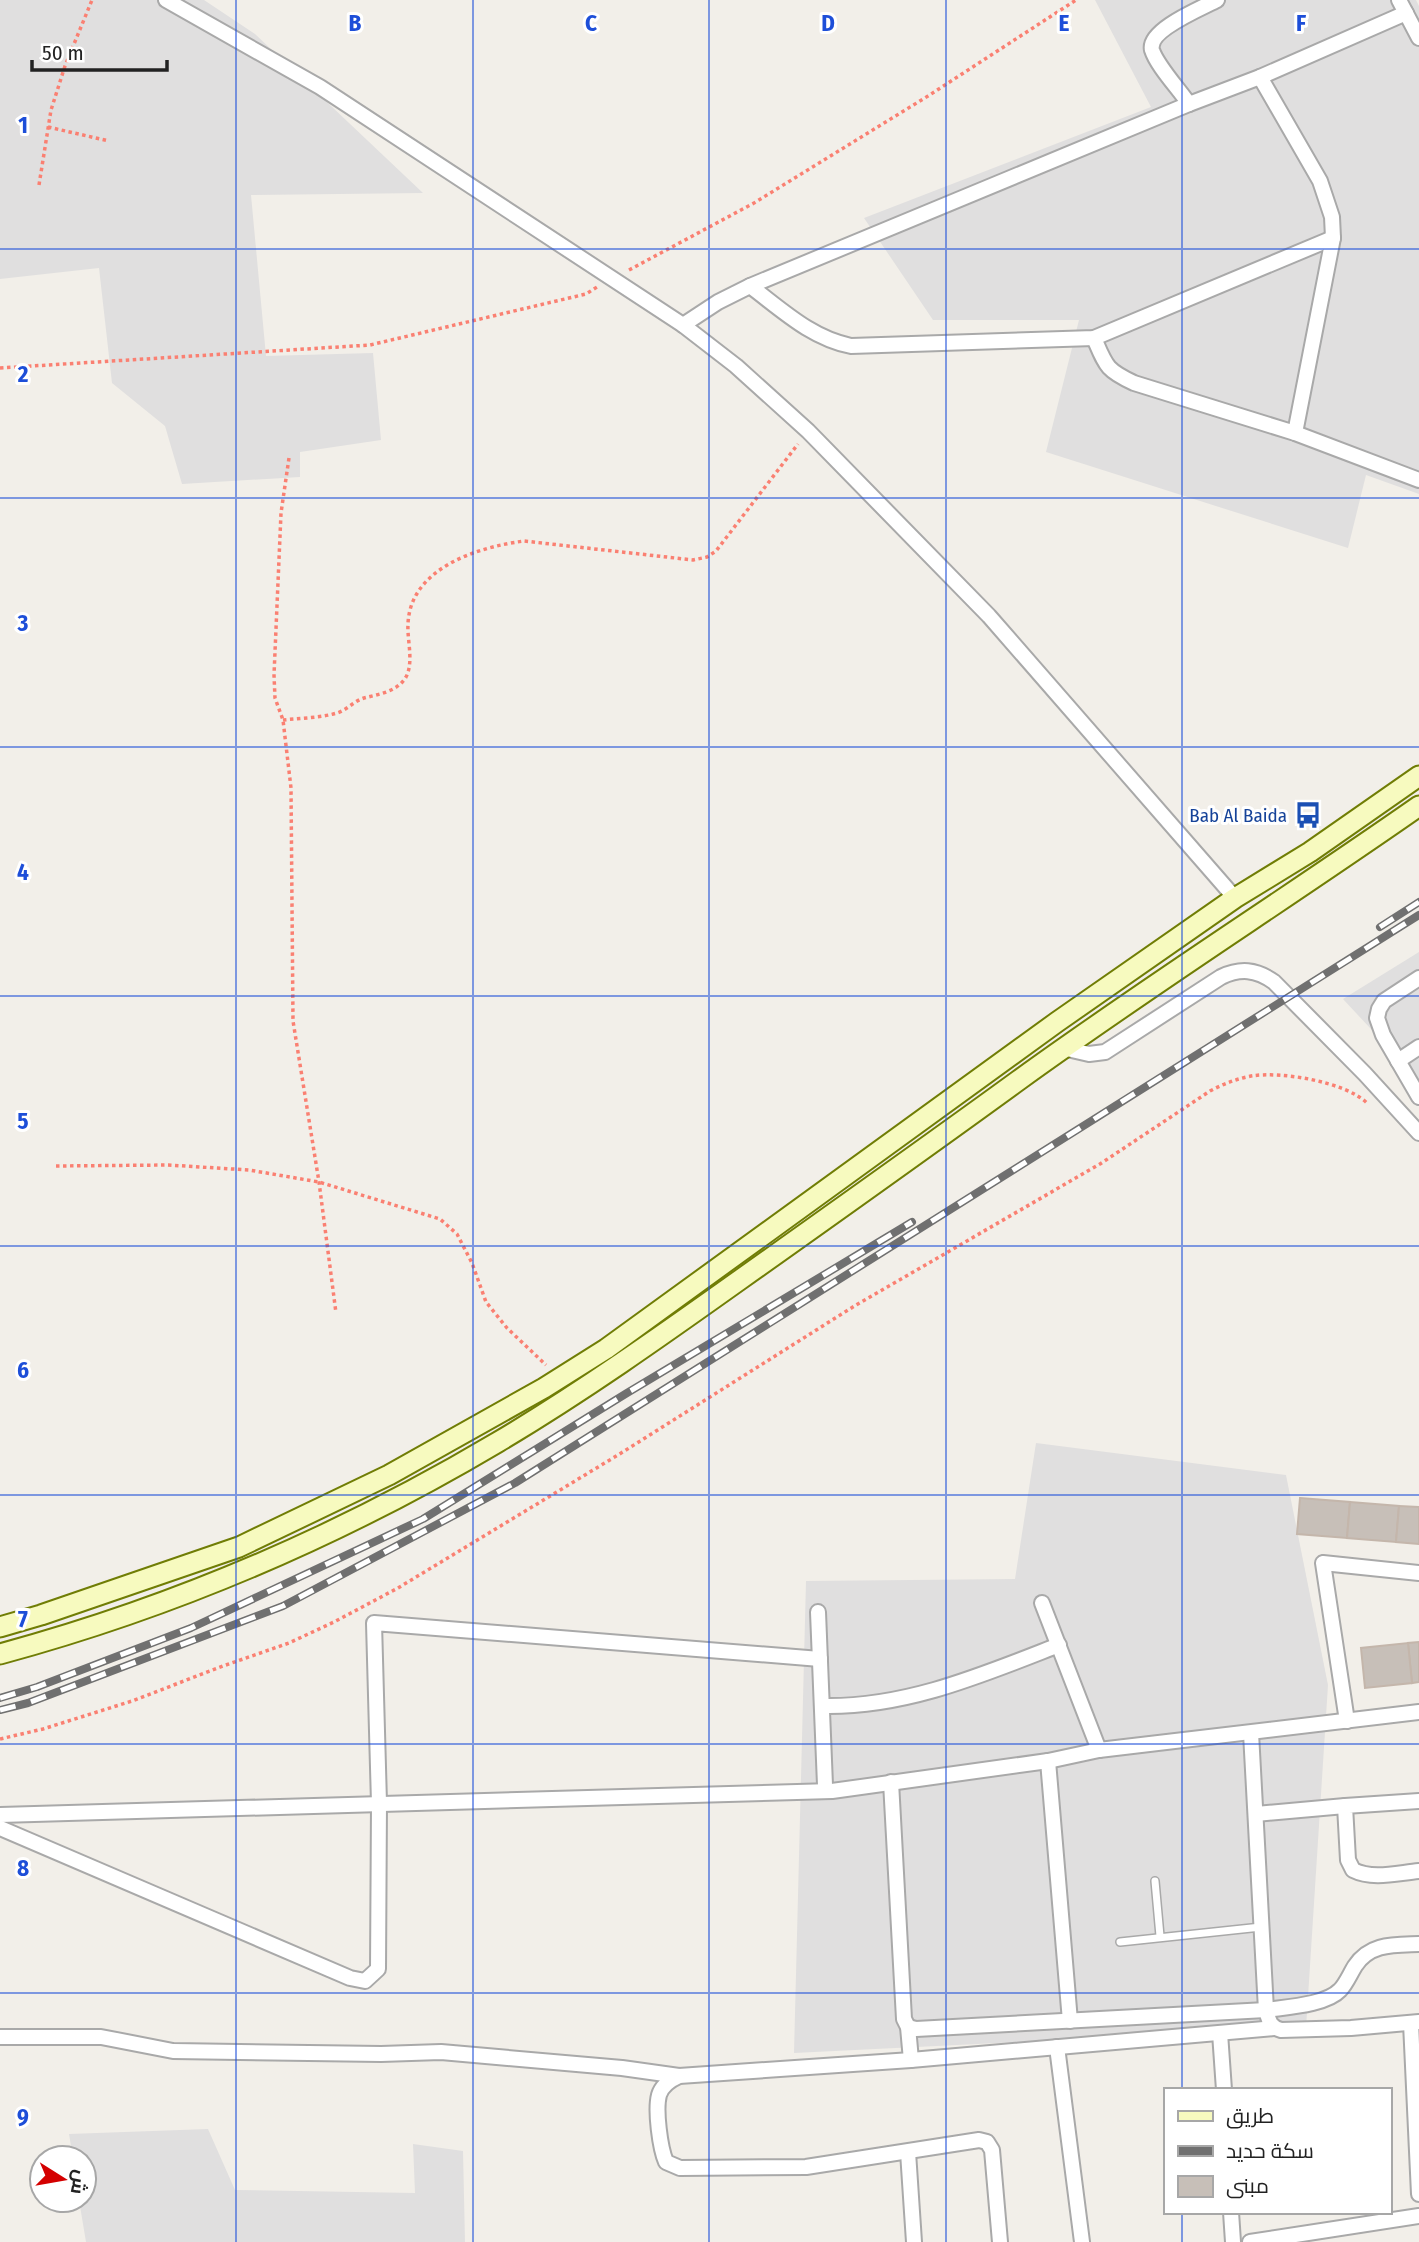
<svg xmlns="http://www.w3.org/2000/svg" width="1419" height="2242" viewBox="0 0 1419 2242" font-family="'Fira Sans Condensed',Cairo,sans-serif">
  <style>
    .residential { fill: #e0dfdf }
    .building { fill: #c7bfb8; stroke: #c4b6ab; stroke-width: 2 }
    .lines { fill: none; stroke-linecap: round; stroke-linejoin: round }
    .lane-casing { stroke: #a9a9a9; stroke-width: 10 }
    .street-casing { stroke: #a9a9a9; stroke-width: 18 }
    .secondary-casing { stroke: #707d05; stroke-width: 23 }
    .path { stroke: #fa8072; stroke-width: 3.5; stroke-dasharray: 3.5 3.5; stroke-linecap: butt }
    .lane { stroke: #fff; stroke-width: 7 }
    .street { stroke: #fff; stroke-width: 14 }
    .secondary { stroke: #f7fabf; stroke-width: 19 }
    .rail-casing { stroke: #707070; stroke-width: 8 }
    .rail { stroke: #fff; stroke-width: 5; stroke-dasharray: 16; stroke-linecap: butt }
    .grid { fill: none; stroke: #1d4ed8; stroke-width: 2; stroke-opacity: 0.55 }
    .labels { text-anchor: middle; stroke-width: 6; stroke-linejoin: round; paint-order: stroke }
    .transit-label { font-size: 19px; fill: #164399; stroke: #fff; text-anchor: end }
    .grid-label { font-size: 23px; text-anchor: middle; font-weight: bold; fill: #1d4ed8; stroke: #fff; stroke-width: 6; stroke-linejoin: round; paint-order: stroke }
  </style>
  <rect width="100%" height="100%" fill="#f2efe9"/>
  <g class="residential">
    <path d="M0 0H204L255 34 423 193 251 195 266 356 373 353 381 440 300 452V477L182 484 165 426 112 383 99 268 0 279Z"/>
    <path d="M1095 0H1416L1419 6V494L1366 475 1348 548 1046 452 1079 320H933L864 218 1151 107Z"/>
    <path d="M1419 952V1084L1398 1058 1343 999Z"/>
    <path d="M1036 1443 1286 1475 1328 1685 1306 2028 794 2053 806 1581 1015 1579Z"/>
    <path d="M208 2129 235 2190 415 2193 413 2144 463 2151 465 2242H86L79 2200H84V2158H73L69 2134Z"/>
  </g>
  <g class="building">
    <path d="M1300 1498 1350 1502 1347 1538 1297 1534Z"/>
    <path d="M1350 1502 1399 1506 1396 1542 1347 1538Z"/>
    <path d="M1399 1506 1419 1507V1544L1396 1542Z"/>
    <path d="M1419 1642V1682L1412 1683 1408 1643Z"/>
    <path d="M1408 1643 1412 1683 1365 1688 1361 1648Z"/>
  </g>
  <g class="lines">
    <defs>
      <g id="lane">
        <path d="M1155 1881 1160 1936"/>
        <path d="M1120 1942 1261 1927"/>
      </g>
      <g id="street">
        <path d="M166 0 320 87 683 325 736 366 808 431 989 616 1235 898"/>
        <path d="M1399 0 1419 38"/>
        <path d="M1260 77 1320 181 1332 217 1333 238 1295 433"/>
        <path d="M1189 104C1179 89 1157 66 1152 50 1147 30 1202 8 1217 0"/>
        <path d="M750 286C782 310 811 338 851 346L1094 338 1333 238"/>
        <path d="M683 325 718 302 750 286 1189 104 1260 77 1406 13"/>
        <path d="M1094 338C1106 366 1106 370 1134 383L1295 433 1419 480"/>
        <path d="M1419 978 1384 1001 1379 1009 1377 1018 1383 1035 1419 1097"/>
        <path d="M1063 1048 1089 1054 1105 1052 1221 977C1240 968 1256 969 1274 982L1365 1074 1419 1133"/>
        <path d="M1398 1061 1419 1047"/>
        <path d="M1042 1603 1099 1750"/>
        <path d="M818 1612 825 1785 827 1790"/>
        <path d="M822 1706C905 1708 982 1675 1059 1645"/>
        <path d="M1347 1721 1323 1563 1419 1573"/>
        <path d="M1251 1733 1266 2010C1269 2021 1270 2027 1281 2030L1351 2028 1419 2022"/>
        <path d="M1048 1761 1070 2021"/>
        <path d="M891 1782 904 2019 908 2027 911 2060"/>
        <path d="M1419 1801 1345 1806 1348 1860 1353 1870C1373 1880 1397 1873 1419 1871"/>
        <path d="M1256 1814 1345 1806"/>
        <path d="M0 1815 832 1791 1048 1761 1099 1750 1419 1712"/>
        <path d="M0 1828 350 1978 365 1981 378 1969 379 1803 374 1623 820 1659"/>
        <path d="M1411 2023 1419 2194"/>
        <path d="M908 2027 916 2029 1266 2010C1286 2007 1326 2005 1340 1990 1346 1984 1350 1974 1355 1966 1370 1943 1394 1945 1419 1944"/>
        <path d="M1220 2033 1224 2090"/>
        <path d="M0 2037H101L173 2051 381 2054 441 2052 622 2068 679 2076"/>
        <path d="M1057 2047 1082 2242"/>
        <path d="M908 2152 914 2242"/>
        <path d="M1231 2212 1233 2242"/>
        <path d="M1000 2242 992 2150 987 2142 979 2140 806 2167 680 2168 666 2162C660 2148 655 2110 659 2095 662 2085 670 2080 679 2076L911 2060 1274 2028"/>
        <path d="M1250 2242 1419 2216"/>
      </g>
      <g id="secondary">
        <path d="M0 1627 41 1615 239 1547 389 1475 544 1388 606 1349 1057 1022 1235 898 1310 852 1419 776"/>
        <path d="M0 1654C174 1607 343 1534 498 1442 582 1392 661 1336 741 1279 834 1213 927 1147 1019 1080 1150 985 1286 899 1419 806"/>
      </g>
    </defs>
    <use href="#lane" class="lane-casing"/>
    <use href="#street" class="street-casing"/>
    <use href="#secondary" class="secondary-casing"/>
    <g class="path">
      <path d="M48 127 109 141"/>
      <path d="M39 185 51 110 65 66 92 0"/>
      <path d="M629 270 754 203 928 96 1076 0"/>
      <path d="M0 368 370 345 586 294 597 287"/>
      <path d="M289 458 281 513 274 675 275 698 283 720 291 788 293 1021 319 1182 336 1313"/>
      <path d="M283 720C301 718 320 718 337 713 347 710 354 701 364 698 379 694 397 692 406 677 414 662 407 640 408 624 410 568 478 547 524 541L693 560 707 557 716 551 798 444"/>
      <path d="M56 1166 168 1165 249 1170 319 1182 440 1219 457 1234 472 1263 486 1302 507 1328 546 1365"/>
      <path d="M0 1739 43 1729 132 1701 223 1666 289 1643 334 1622 398 1588 618 1455 856 1305 1100 1164 1210 1091C1223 1084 1236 1079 1251 1076 1282 1071 1345 1082 1367 1103"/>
    </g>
    <use href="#lane" class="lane"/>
    <use href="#street" class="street"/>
    <use href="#secondary" class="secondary"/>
    <defs>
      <g id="rail">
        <path d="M1380 927 1419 902"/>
        <path d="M0 1698 37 1687 191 1628 423 1519 627 1393 912 1222"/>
        <path d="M0 1710 28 1703 283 1606 515 1483 1419 915"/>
      </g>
    </defs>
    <use href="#rail" class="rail-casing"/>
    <use href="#rail" class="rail"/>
  </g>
  <path class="grid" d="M236 0V2242M473 0V2242M709 0V2242M946 0V2242M1182 0V2090M0 249H1419M0 498H1419M0 747H1419M0 996H1419M0 1246H1419M0 1495H1419M0 1744H1419M0 1993H1419M1182 2212V2242"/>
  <defs>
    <symbol id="bus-bare" viewBox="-9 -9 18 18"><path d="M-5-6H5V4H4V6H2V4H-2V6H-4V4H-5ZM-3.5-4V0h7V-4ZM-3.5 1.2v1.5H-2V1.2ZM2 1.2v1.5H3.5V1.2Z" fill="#1a4fb4" stroke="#fff" stroke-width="2.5" paint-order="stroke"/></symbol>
  </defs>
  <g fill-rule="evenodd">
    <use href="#bus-bare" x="1289" y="796" width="38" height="38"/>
  </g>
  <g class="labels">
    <g class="transit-label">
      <text x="1287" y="822">Bab Al Baida</text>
    </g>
  </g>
  <g class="grid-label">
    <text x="355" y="31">B</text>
    <text x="591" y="31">C</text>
    <text x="828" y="31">D</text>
    <text x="1064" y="31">E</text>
    <text x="1301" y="31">F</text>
    <text x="23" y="133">1</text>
    <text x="23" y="382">2</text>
    <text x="23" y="631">3</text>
    <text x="23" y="880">4</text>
    <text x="23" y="1129">5</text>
    <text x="23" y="1378">6</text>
    <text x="23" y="1627">7</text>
    <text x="23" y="1876">8</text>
    <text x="23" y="2125">9</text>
  </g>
  <rect x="1164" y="2088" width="228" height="126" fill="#ffffff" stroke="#a7a7a7" stroke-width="2"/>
  <rect x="1178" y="2111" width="35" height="10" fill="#f7fabf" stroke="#a7a7a7" stroke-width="2"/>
  <text x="1226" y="2123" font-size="21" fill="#222222">طريق</text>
  <rect x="1178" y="2146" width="35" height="10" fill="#707070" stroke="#a7a7a7" stroke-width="2"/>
  <text x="1226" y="2158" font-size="21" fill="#222222">سكة حديد</text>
  <rect x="1178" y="2176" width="35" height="21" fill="#c7bfb8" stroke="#a7a7a7" stroke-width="2"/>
  <text x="1226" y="2193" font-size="21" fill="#222222">مبنى</text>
  <g transform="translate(63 2179) rotate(101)"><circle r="33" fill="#ffffff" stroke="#a7a7a7" stroke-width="2"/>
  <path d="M0-5L12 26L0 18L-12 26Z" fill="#d40000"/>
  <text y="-10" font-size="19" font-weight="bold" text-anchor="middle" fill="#222222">ش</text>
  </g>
  <path d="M32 60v10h135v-10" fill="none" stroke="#222222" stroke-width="3.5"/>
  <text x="42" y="60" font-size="21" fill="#222222" stroke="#ffffff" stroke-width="5" paint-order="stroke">50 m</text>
</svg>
